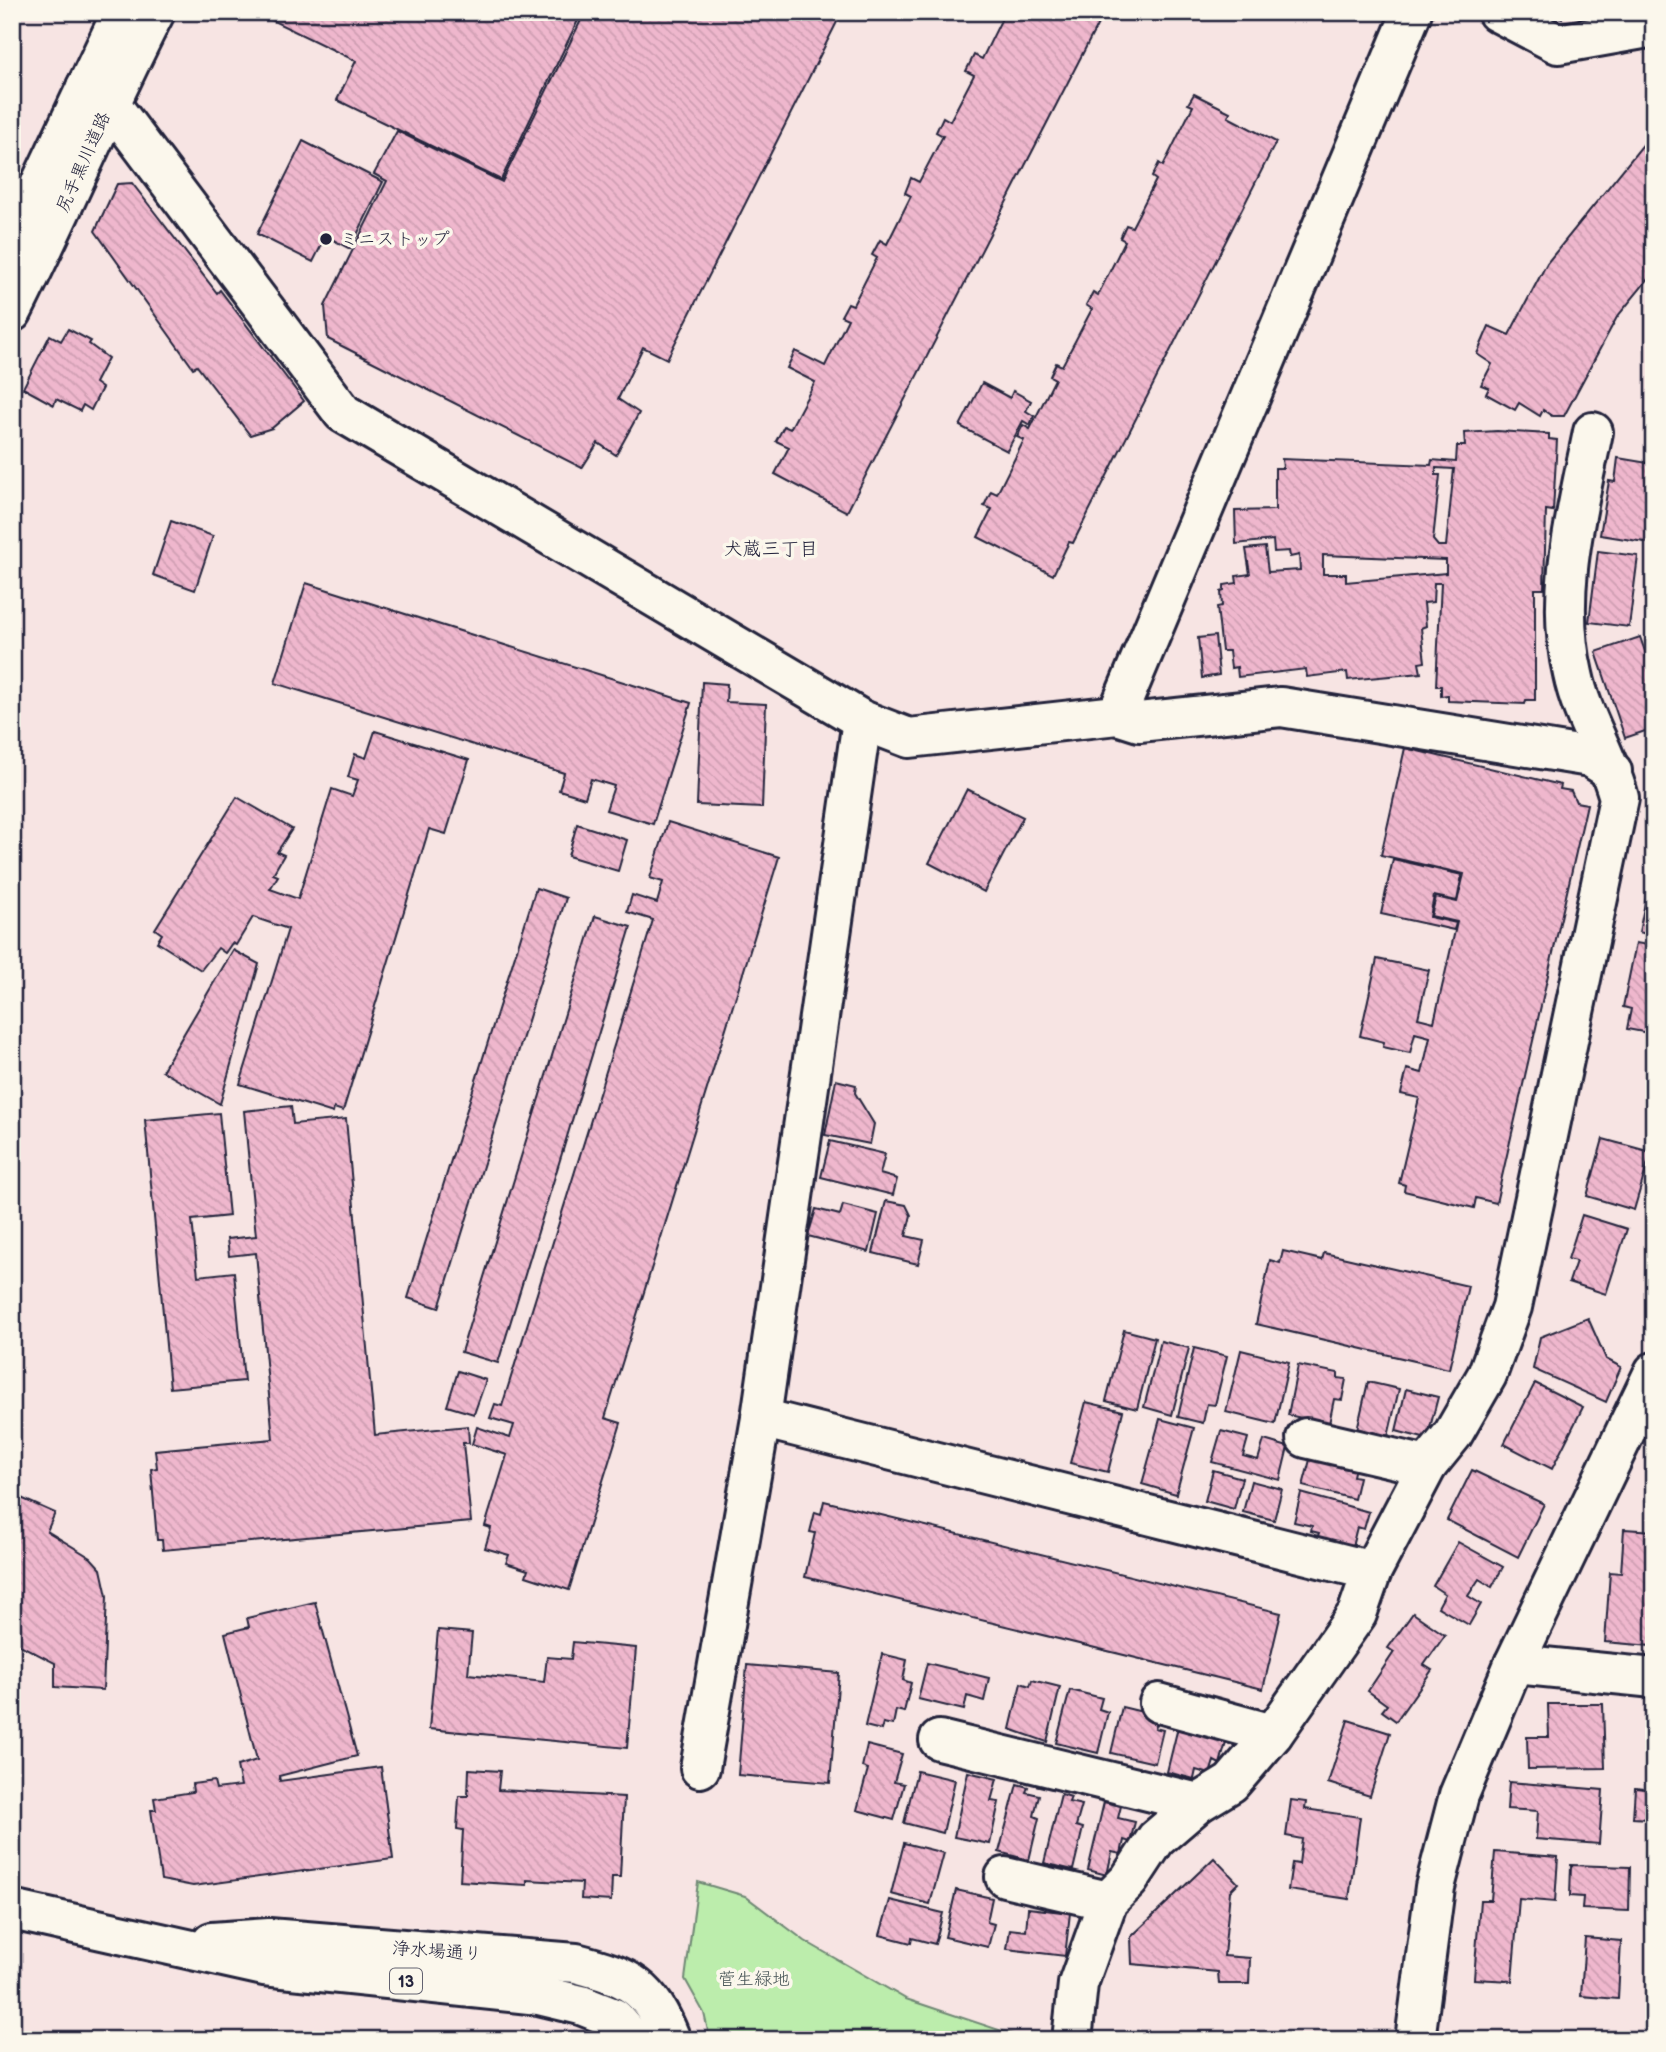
<svg xmlns="http://www.w3.org/2000/svg" width="1666" height="2052" viewBox="0 0 1666 2052" font-family="'Balsamiq Sans','Klee One',sans-serif">
  <style>
    .park { fill: #bcedac; stroke: #6f8874; stroke-width: 2 }
    .building { fill: url(#building-back-hatch); stroke: #22223b; stroke-width: 2; fill-rule: evenodd }
    .lines { fill: none; stroke-linecap: round; stroke-linejoin: round }
    .minor-casing { stroke: #22223b; stroke-width: 44 }
    .major-casing { stroke: #22223b; stroke-width: 44 }
    .minor { stroke: #fbf7ec; stroke-width: 38 }
    .major { stroke: #fbf7ec; stroke-width: 38 }
    .poi-dot { fill: #22223b; stroke: #fbf7ec; stroke-width: 2.5 }
    .labels { text-anchor: middle; stroke-width: 7; stroke-linejoin: round; paint-order: stroke }
    .shield { fill: #fbf7ec; stroke: #636270; stroke-width: 2 }
    .shield-label { font-size: 16px; font-weight: bold; fill: #22223b }
    .street-label { font-size: 18px; fill: #22223b; stroke: #fbf7ec }
    .poi-label { font-size: 18px; fill: #22223b; stroke: #fbf7ec; text-anchor: start }
    .park-label { font-size: 18px; fill: #485557; stroke: #fbf7ec }
    .neighbourhood-label { font-size: 19px; fill: #22223b; stroke: #fbf7ec }
  </style>
  <defs>
    <pattern id="building-back-hatch" width="6" height="6" patternUnits="userSpaceOnUse" patternTransform="scale(1.75)"><rect width="6" height="6" fill="#efb7cd"/><path d="M-1 5l2 2M0 0l6 6M5-1l2 2" fill="none" stroke="#cd9db1"/></pattern>
  </defs>
  <rect width="100%" height="100%" fill="#f7e4e3"/>
  <filter id="ink" filterUnits="userSpaceOnUse"><feTurbulence type="fractalNoise" baseFrequency=".0143" numOctaves="2"/><feDisplacementMap in="SourceGraphic" scale="14" xChannelSelector="R" yChannelSelector="G"/><feConvolveMatrix kernelMatrix="1 2 1 2 8 2 1 2 1" color-interpolation-filters="sRGB"/></filter>
  <g filter="url(#ink)">
    <path class="park" d="M698 1882 745 1896 805 1941 906 1999 1029 2040H710L704 2013 685 1979Z"/>
    <g class="building">
      <path d="M262 12H582L501 180 337 100 356 61 261 15Z"/>
      <path d="M585 12H842L667 359 643 347 618 399 639 413 616 455 598 443 582 468 328 339 325 306 387 181 374 174 397 131 502 182Z"/>
      <path d="M1005 12H1104L847 512 775 474 789 447 776 441 784 426 790 429 815 382 787 368 795 351 825 366 848 319 841 316 848 303 853 305 877 258 872 255 880 240 887 244 911 196 905 193 911 178 919 182 943 136 936 132 943 117 950 121 974 75 966 71 974 55 982 59Z"/>
      <path d="M1548 12H1564L1562 18Z"/>
      <path d="M1567 12H1597L1593 22Z"/>
      <path d="M1194 94 1230 112 1228 117 1276 142 1073 543 1069 542 1053 575 978 537 992 509 984 506 991 491 997 494 1024 440 1017 437 1023 425 1030 429 1055 379 1050 376 1056 363 1062 366 1092 309 1086 305 1093 292 1098 295 1125 241 1120 238 1126 225 1132 227 1156 180 1152 177 1159 163 1163 166 1193 106 1188 104Z"/>
      <path d="M1654 131V272L1617 317 1564 416H1552L1543 410 1540 416 1519 403 1515 410 1486 394 1489 388 1481 385 1492 364 1477 354 1489 326 1509 335 1547 263Z"/>
      <path d="M303 141 383 182 350 249 326 236 313 262 257 234Z"/>
      <path d="M132 183 217 293 220 290 304 401 272 428 250 435 197 366 193 368 95 231 117 184Z"/>
      <path d="M68 329 91 341 89 344 108 358 95 383 102 388 91 410 83 405 80 411 56 399 54 405 23 388 50 335 61 341Z"/>
      <path d="M982 383 1010 398 1013 391 1031 401 1026 411 1034 416 1030 425 1023 421 1007 451 960 426Z"/>
      <path d="M1497 431 1549 434V439L1557 440 1553 511 1546 510 1544 589H1535V700H1526L1525 704 1448 701V695L1441 696V686H1436L1441 583H1434L1433 602 1424 603 1426 626 1421 628 1425 662 1419 663 1421 673 1348 680 1347 672 1307 677 1306 669 1238 677 1237 667 1231 668 1229 651H1222L1217 607 1222 606 1221 592 1224 591V585L1237 583 1236 576 1250 574 1246 549 1265 547 1268 572 1300 570 1299 555 1290 557 1289 551 1274 552 1273 540 1236 544 1235 511 1275 510V468H1283L1282 459 1431 465 1432 460 1456 462 1457 446H1465L1464 433ZM1436 468 1454 469 1446 546H1438L1433 540 1440 475H1436ZM1323 555 1446 560V573L1346 582V574H1323Z"/>
      <path d="M1618 458 1654 464 1651 543 1600 535 1609 481 1615 482Z"/>
      <path d="M171 521 213 536 195 590 153 575Z"/>
      <path d="M1598 551 1638 556 1629 627 1589 622Z"/>
      <path d="M306 583 691 703 653 824 606 810 614 786 591 779 585 798 559 790 564 773 275 683Z"/>
      <path d="M1215 636 1219 675 1202 678 1198 638Z"/>
      <path d="M1640 637 1654 677V728L1625 738 1596 652Z"/>
      <path d="M702 682 727 684 726 702 766 704 762 808 697 805Z"/>
      <path d="M375 731 469 760 446 834 429 829 343 1111 334 1108 333 1113 240 1084 288 929 253 917 236 945 232 943 225 953 218 948 201 970 157 942 162 934 155 929 237 797 292 829 277 852 284 855 273 874 278 876 270 889 298 899 332 789 352 796 358 780 348 777 355 754 366 758Z"/>
      <path d="M1405 748 1561 785 1560 789 1571 791 1576 802 1587 804 1496 1203 1476 1198 1474 1208 1404 1191 1405 1185 1399 1183 1419 1098 1401 1094 1407 1069 1422 1073 1430 1037 1415 1033 1410 1053 1383 1047 1384 1042 1360 1036 1377 959 1429 970 1418 1018 1434 1022 1457 922 1431 916 1436 897 1457 902 1464 874 1381 855Z"/>
      <path d="M967 789 1023 817 984 892 929 863Z"/>
      <path d="M668 822 779 857 605 1418 621 1423 569 1590 526 1576 528 1570 506 1563 509 1555 485 1548 491 1528 485 1526 507 1455 472 1444 477 1427 510 1438 514 1425 490 1418 495 1404 502 1406 653 920 627 912 632 895 657 903 663 882 650 878Z"/>
      <path d="M577 824 627 840 618 871 568 856Z"/>
      <path d="M1393 859 1462 875 1457 901 1434 896 1430 917 1456 923 1454 930 1381 914Z"/>
      <path d="M1652 869H1654V936L1639 932Z"/>
      <path d="M536 888 566 898 439 1308 408 1298Z"/>
      <path d="M595 916 631 927 498 1363 461 1352Z"/>
      <path d="M1636 943 1654 946V1034L1627 1029 1631 1009 1623 1007Z"/>
      <path d="M233 950 259 964 220 1104 162 1071Z"/>
      <path d="M836 1080 856 1085 855 1093 874 1124 870 1144 825 1135Z"/>
      <path d="M291 1106 293 1124 346 1119 375 1435 468 1426 469 1443H463L471 1522 163 1550 162 1540H157L151 1469 157 1468 155 1450 273 1439 256 1253 229 1256 227 1239 256 1236 244 1111Z"/>
      <path d="M219 1113 229 1216 192 1220 198 1276 234 1272 244 1381 170 1388 145 1120Z"/>
      <path d="M1603 1139 1651 1152 1634 1210 1587 1196Z"/>
      <path d="M830 1141 885 1154 880 1174 897 1179 893 1195 821 1177Z"/>
      <path d="M886 1201 906 1205 911 1215 906 1236 924 1240 918 1264 873 1253Z"/>
      <path d="M843 1205 878 1214 869 1252 808 1236 816 1209 840 1215Z"/>
      <path d="M1582 1215 1627 1229 1606 1294 1569 1282 1576 1261 1568 1259Z"/>
      <path d="M1283 1251 1322 1260 1324 1253 1468 1286 1449 1369 1256 1324 1270 1260 1280 1263Z"/>
      <path d="M1588 1318 1606 1359 1621 1367 1606 1402 1533 1369 1540 1337Z"/>
      <path d="M1124 1330 1155 1338 1137 1409 1106 1401Z"/>
      <path d="M1161 1341 1189 1348 1172 1415 1144 1407Z"/>
      <path d="M1194 1348 1227 1356 1215 1405 1207 1404 1203 1423 1178 1417Z"/>
      <path d="M1241 1350 1289 1362 1275 1424 1226 1412Z"/>
      <path d="M1298 1365 1338 1373V1378L1346 1379 1342 1400 1334 1399 1329 1424 1288 1415Z"/>
      <path d="M458 1371 486 1380 474 1414 447 1406Z"/>
      <path d="M1368 1382 1399 1389 1387 1441 1356 1434Z"/>
      <path d="M1535 1383 1583 1407 1552 1469 1504 1444Z"/>
      <path d="M1406 1389 1438 1397 1427 1439 1396 1431Z"/>
      <path d="M1086 1402 1123 1411 1108 1472 1070 1463Z"/>
      <path d="M1160 1419 1194 1428 1176 1494 1142 1484Z"/>
      <path d="M1221 1431 1248 1438 1243 1456 1258 1460 1264 1440 1288 1447 1280 1480 1212 1462Z"/>
      <path d="M1311 1456 1355 1467 1353 1476 1359 1477 1354 1499 1303 1486Z"/>
      <path d="M1213 1470 1242 1478 1234 1509 1205 1501Z"/>
      <path d="M1472 1470 1544 1504 1518 1557 1447 1520Z"/>
      <path d="M1251 1481 1282 1489 1274 1520 1243 1512Z"/>
      <path d="M1301 1493 1369 1512 1364 1529 1357 1527 1352 1547 1317 1538 1319 1533 1311 1531 1312 1526 1294 1522Z"/>
      <path d="M12 1494 55 1513 47 1531 91 1558 101 1569 107 1596 103 1690 55 1687V1663L12 1641Z"/>
      <path d="M824 1501 1281 1613 1263 1689 805 1577 815 1533 810 1532 815 1512 821 1514Z"/>
      <path d="M1624 1529 1654 1531V1652H1650L1651 1646 1605 1642 1610 1572 1621 1573Z"/>
      <path d="M1458 1542 1503 1567 1492 1587 1479 1579 1468 1596 1481 1604 1469 1625 1438 1607 1445 1594 1433 1586Z"/>
      <path d="M315 1602 357 1756 279 1776 280 1781 381 1767 393 1859 193 1886 161 1880 151 1810H156L154 1798 193 1792 192 1784 214 1781 216 1789 241 1786 237 1766 257 1760 225 1633 249 1627 247 1618Z"/>
      <path d="M1413 1613 1445 1635 1424 1665 1432 1670 1396 1721 1382 1711 1387 1705 1368 1691 1394 1652 1388 1648Z"/>
      <path d="M438 1630 472 1633 468 1674 544 1682 547 1657 571 1659 573 1642 636 1648 627 1748 429 1729Z"/>
      <path d="M882 1654 907 1660 903 1680 911 1683 904 1712 896 1710 893 1725 883 1723 881 1730 865 1726Z"/>
      <path d="M927 1663 989 1678 984 1701 967 1696 964 1710 918 1699Z"/>
      <path d="M747 1665 839 1673 830 1783 738 1775Z"/>
      <path d="M1032 1680 1060 1687 1047 1742 1010 1729 1021 1683 1030 1686Z"/>
      <path d="M1070 1690 1102 1698 1099 1709 1108 1712 1098 1753 1056 1743Z"/>
      <path d="M1548 1704H1603L1605 1768 1528 1769 1527 1737H1549Z"/>
      <path d="M1122 1707 1159 1716 1155 1728 1163 1730 1155 1763 1111 1753Z"/>
      <path d="M1180 1719 1229 1732 1220 1764 1214 1761 1210 1774 1196 1770 1194 1779 1167 1772Z"/>
      <path d="M1348 1720 1390 1733 1370 1796 1328 1783Z"/>
      <path d="M1652 1728H1654V1772H1651Z"/>
      <path d="M867 1745 902 1754 894 1782 904 1784 894 1820 857 1810 868 1769 862 1767Z"/>
      <path d="M469 1769 500 1771 498 1790 624 1797 620 1877H612L611 1901 581 1899 582 1883 527 1880V1885L460 1881 463 1830 457 1829 459 1796H468Z"/>
      <path d="M917 1771 955 1780 943 1833 904 1823Z"/>
      <path d="M968 1772 997 1779 991 1801 999 1802 990 1844 954 1837Z"/>
      <path d="M1509 1782 1603 1790 1599 1844 1536 1839 1538 1811 1507 1809Z"/>
      <path d="M1017 1784 1028 1787 1026 1792 1039 1795 1034 1816 1039 1818 1029 1860 999 1852Z"/>
      <path d="M1635 1788 1654 1790V1850L1646 1849 1648 1819 1633 1818Z"/>
      <path d="M1061 1794 1071 1797 1069 1802 1082 1805 1076 1826 1083 1828 1073 1870 1044 1863Z"/>
      <path d="M1291 1800 1306 1802 1305 1809 1360 1817 1349 1899 1288 1890 1292 1863 1299 1864 1302 1839 1286 1836Z"/>
      <path d="M1104 1802 1121 1806 1118 1818 1135 1822 1130 1842 1124 1840 1121 1854 1112 1852 1107 1875 1088 1870Z"/>
      <path d="M904 1843 944 1853 930 1904 891 1894Z"/>
      <path d="M1495 1852 1558 1857 1555 1902 1519 1899 1512 1981 1474 1979 1480 1900H1491Z"/>
      <path d="M1214 1858 1238 1883 1230 1891 1224 1956 1250 1958 1249 1984H1219L1218 1972 1132 1964 1131 1937Z"/>
      <path d="M1571 1865 1630 1867 1629 1911 1582 1909 1583 1897 1570 1896Z"/>
      <path d="M956 1890 992 1898 987 1922 994 1924 988 1947 945 1937Z"/>
      <path d="M890 1900 943 1913 935 1944 912 1938 911 1943 880 1935Z"/>
      <path d="M1028 1908 1070 1913 1065 1956 1007 1949 1010 1929 1026 1931Z"/>
      <path d="M1585 1938 1621 1941 1618 1999 1581 1996Z"/>
    </g>
    <g class="lines">
      <defs>
        <g id="minor">
          <path d="M1497 12 1558 44 1654 27"/>
          <path d="M86 87 109 102 343 413 862 720 909 738 1117 715 1412 12"/>
          <path d="M1117 715 1139 722 1281 707 1590 757 1612 771"/>
          <path d="M761 1418 1372 1571"/>
          <path d="M1306 1438 1427 1466"/>
          <path d="M1514 1664 1654 1678"/>
          <path d="M1159 1703 1273 1734"/>
          <path d="M939 1740 1198 1803"/>
          <path d="M700 1768 761 1418 862 720"/>
          <path d="M1005 1877 1108 1901"/>
          <path d="M1072 2040 1078 1984 1108 1901 1129 1880 1156 1839 1198 1803 1231 1783 1273 1734 1357 1614 1372 1571 1427 1466 1453 1434 1487 1375 1512 1307 1619 798C1608 755 1582 718 1573 674 1554 594 1577 511 1593 432"/>
          <path d="M1415 2040 1435 1887 1459 1795 1514 1664 1654 1372"/>
        </g>
        <g id="major">
          <path d="M12 244 122 12"/>
          <path d="M12 312C62 213 104 111 155 12"/>
          <path d="M12 1910 264 1966 539 1995 581 2005 614 2018 633 2040"/>
          <path d="M212 1942 269 1938 576 1963C630 1977 650 1986 671 2040"/>
        </g>
      </defs>
      <use href="#minor" class="minor-casing"/>
      <use href="#major" class="major-casing"/>
      <use href="#minor" class="minor"/>
      <use href="#major" class="major"/>
    </g>
  </g>
  <circle class="poi-dot" cx="326" cy="239" r="7"/>
  <g class="labels">
    <rect class="shield" x="390" y="1968.5" width="32" height="25" rx="5"/>
    <g class="shield-label">
      <text x="406" y="1987">13</text>
    </g>
    <g class="street-label">
      <text transform="translate(83 162) rotate(-66)" y="6">尻手黒川道路</text>
      <text transform="translate(437 1951) rotate(4)" y="6">浄水場通り</text>
    </g>
    <g class="poi-label">
      <text x="340" y="245">ミニストップ</text>
    </g>
    <g class="park-label">
      <text x="754" y="1985">菅生緑地</text>
    </g>
    <g class="neighbourhood-label">
      <text x="771" y="555">犬蔵三丁目</text>
    </g>
  </g>
  <rect width="1666" height="2052" fill="none" stroke="#fbf7ec" stroke-width="42"/>
  <rect x="21" y="21" width="1624" height="2010" fill="none" stroke="#22223b" stroke-width="2.5" filter="url(#ink)"/>
</svg>
